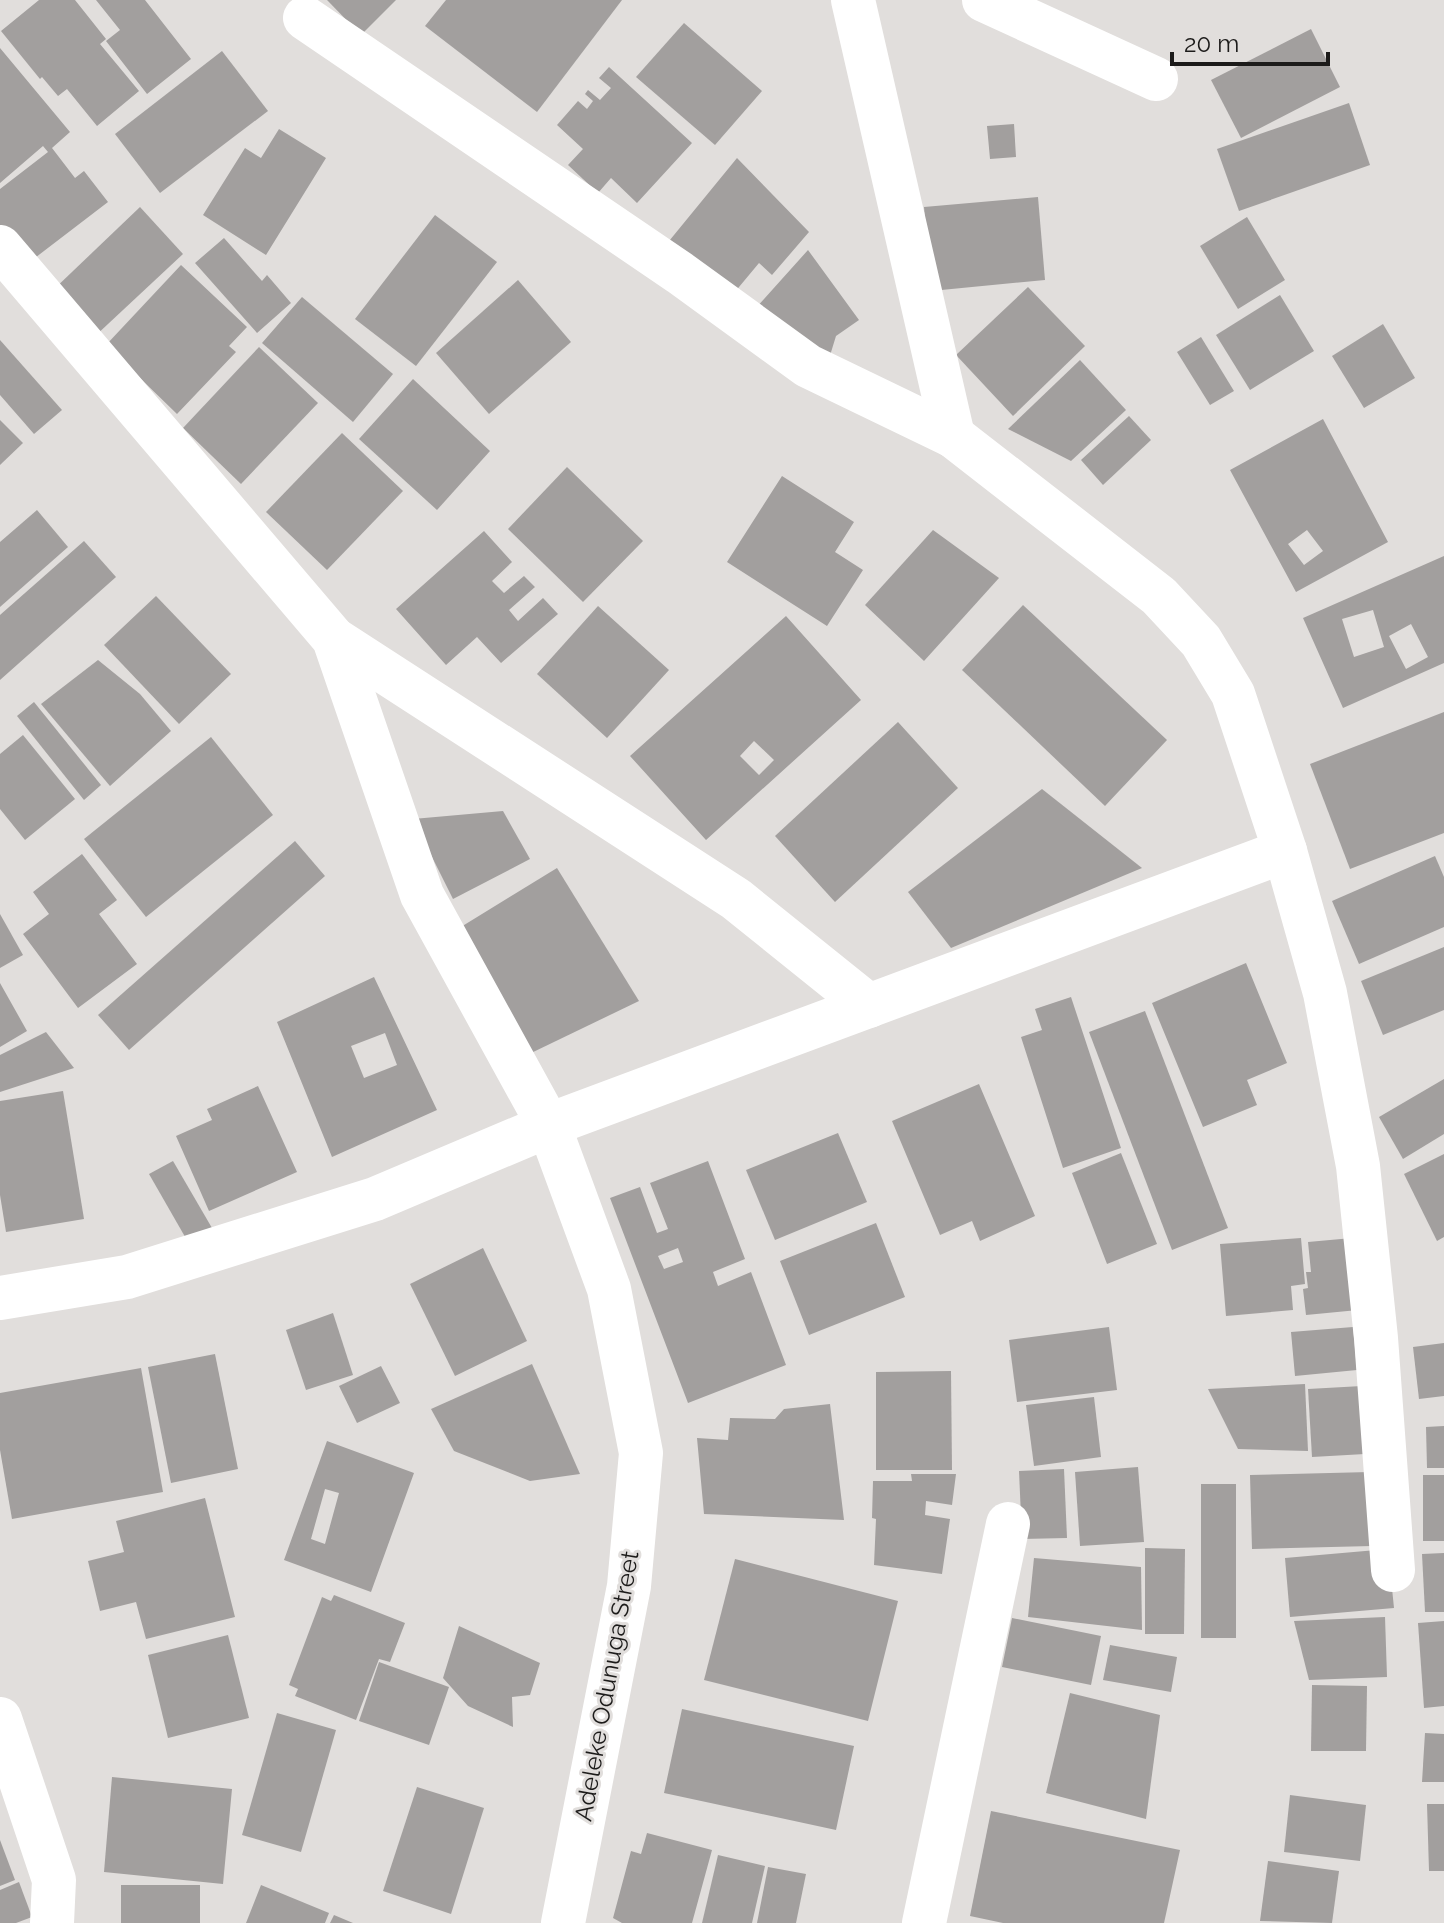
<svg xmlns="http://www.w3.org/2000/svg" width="1444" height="1923" viewBox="0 0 1444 1923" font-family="Raleway,sans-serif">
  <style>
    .building { fill: #a29f9e; fill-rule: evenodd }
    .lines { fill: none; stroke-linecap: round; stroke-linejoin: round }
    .street { stroke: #fff; stroke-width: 44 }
    .labels { text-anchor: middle; stroke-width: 6; stroke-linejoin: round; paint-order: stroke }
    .street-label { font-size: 24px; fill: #1c1b1a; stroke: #e1dedc }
  </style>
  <rect width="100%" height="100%" fill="#e1dedc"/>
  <g class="building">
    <path d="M39 0H75L106 39 100 44 139 91 97 126 67 89 58 96 42 77 40 79 1 31Z"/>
    <path d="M96 0H145L191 59 147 94 106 41 120 30Z"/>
    <path d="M327 0H396L361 35Z"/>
    <path d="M446 0H622L537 112 425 26Z"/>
    <path d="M684 23 762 91 715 145 636 77Z"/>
    <path d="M1311 29 1340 87 1241 138 1211 80Z"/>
    <path d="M0 48 70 132 52 148 75 178 84 171 108 202 27 264 0 230V189L48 152 43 146 0 183Z"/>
    <path d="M222 51 268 111 160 193 115 134Z"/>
    <path d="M609 67 692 143 637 203 611 178 598 193 568 165 583 149 557 125 578 101 587 109 593 101 585 94 588 90 600 100 611 88 599 78Z"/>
    <path d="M1349 103 1370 165 1239 211 1217 149Z"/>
    <path d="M1014 124 1016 157 990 159 987 126Z"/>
    <path d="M279 129 326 158 266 255 203 215 245 148 261 158Z"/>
    <path d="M737 158 809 232 772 275 759 263 729 299 665 246Z"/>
    <path d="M1038 197 1045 280 931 291 924 207Z"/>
    <path d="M140 207 183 254 93 338 50 293Z"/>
    <path d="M435 215 497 262 416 366 355 319Z"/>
    <path d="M1247 217 1285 280 1238 309 1200 246Z"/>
    <path d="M224 238 262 281 267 275 291 303 257 333 195 263Z"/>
    <path d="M808 250 859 320 836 336 828 362 755 309Z"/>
    <path d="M181 265 247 327 229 346 236 352 177 414 106 345Z"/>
    <path d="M518 280 571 342 489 414 436 353Z"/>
    <path d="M1028 287 1085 346 1013 416 956 355Z"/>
    <path d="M1280 295 1314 351 1250 390 1216 335Z"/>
    <path d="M302 297 393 374 353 422 262 343Z"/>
    <path d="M1383 324 1415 378 1364 408 1332 356Z"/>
    <path d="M1201 337 1234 391 1210 405 1177 352Z"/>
    <path d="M0 340 62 410 34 434 0 395Z"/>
    <path d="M259 347 318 403 241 484 183 428Z"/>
    <path d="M1080 360 1126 410 1071 461 1008 429Z"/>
    <path d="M413 379 490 451 437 510 359 439Z"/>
    <path d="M1129 416 1151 440 1103 485 1081 460Z"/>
    <path d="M1323 419 1388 542 1296 592 1230 470ZM1307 530 1323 551 1304 565 1288 544Z"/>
    <path d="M0 420 23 443 0 465Z"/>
    <path d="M342 433 403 491 327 570 266 512Z"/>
    <path d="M567 467 643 541 583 602 508 529Z"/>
    <path d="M782 476 854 522 835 552 863 570 827 626 727 562Z"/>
    <path d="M37 510 68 547 0 607V542Z"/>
    <path d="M933 530 999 578 924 661 865 605Z"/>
    <path d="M484 531 512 562 492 581 504 593 524 576 535 587 509 610 518 621 543 598 558 614 501 663 477 637 446 665 396 609Z"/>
    <path d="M84 541 116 577 0 680V615Z"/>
    <path d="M1444 556V663L1343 708 1303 618ZM1373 610 1384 647 1354 657 1342 619ZM1411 624 1428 657 1406 669 1389 636Z"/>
    <path d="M156 596 231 674 179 724 104 645Z"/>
    <path d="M1023 605 1167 740 1105 806 962 670Z"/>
    <path d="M598 606 669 670 607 738 537 674Z"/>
    <path d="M786 616 861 700 706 840 630 756ZM754 741 774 760 759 775 740 756Z"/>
    <path d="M98 660 140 694 171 731 110 786 41 704Z"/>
    <path d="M34 702 101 785 84 800 17 716Z"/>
    <path d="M1444 712V833L1350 869 1310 764Z"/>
    <path d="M898 722 958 788 835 902 775 836Z"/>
    <path d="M23 735 75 799 25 840 0 809V754Z"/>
    <path d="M211 737 273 815 146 917 84 839Z"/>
    <path d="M1042 789 1142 868 951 948 908 892Z"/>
    <path d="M503 811 530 859 453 899 413 819Z"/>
    <path d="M295 841 325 876 129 1050 98 1015Z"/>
    <path d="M82 854 117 900 99 914 137 964 78 1008 23 934 49 914 33 892Z"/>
    <path d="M1435 856 1444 877V927L1359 964 1332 901Z"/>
    <path d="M557 868 639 1001 527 1055 456 930Z"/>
    <path d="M0 914 23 955 0 968Z"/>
    <path d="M1444 947V1010L1383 1035 1361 981Z"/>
    <path d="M1246 963 1287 1063 1247 1080 1257 1105 1203 1127 1152 1003Z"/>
    <path d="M374 977 437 1110 332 1157 277 1022ZM385 1033 397 1065 364 1078 351 1046Z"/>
    <path d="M0 983 27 1031 0 1047Z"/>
    <path d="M1071 997 1121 1148 1063 1168 1021 1037 1042 1030 1035 1009Z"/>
    <path d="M1145 1011 1228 1228 1172 1250 1089 1032Z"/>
    <path d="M46 1032 74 1068 0 1092V1055Z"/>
    <path d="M1444 1079V1134L1403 1159 1379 1117Z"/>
    <path d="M979 1084 1035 1216 980 1241 972 1221 940 1235 892 1121Z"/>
    <path d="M258 1086 297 1172 209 1211 176 1136 212 1120 207 1109Z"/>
    <path d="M63 1091 84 1219 6 1232 0 1195V1101Z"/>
    <path d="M838 1133 867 1202 775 1240 746 1170Z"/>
    <path d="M1121 1153 1157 1244 1107 1264 1072 1173Z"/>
    <path d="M1444 1154V1237L1437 1241 1404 1174Z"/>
    <path d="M173 1161 212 1228 188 1242 149 1174Z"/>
    <path d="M708 1161 745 1259 713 1272 718 1286 751 1272 786 1365 688 1403 610 1198 640 1187 657 1233 668 1229 650 1183ZM678 1248 683 1262 664 1269 658 1256Z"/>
    <path d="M876 1223 905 1297 809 1335 780 1261Z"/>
    <path d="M1301 1238 1305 1284 1291 1286 1293 1310 1226 1316 1220 1244Z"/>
    <path d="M1352 1238 1358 1310 1306 1315 1303 1289 1308 1288 1306 1272H1311L1308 1242Z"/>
    <path d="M483 1248 527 1341 455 1376 410 1284Z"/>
    <path d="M333 1313 353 1375 306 1390 286 1330Z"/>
    <path d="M1109 1327 1117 1390 1017 1402 1009 1340Z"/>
    <path d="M1353 1327 1357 1370 1295 1376 1291 1332Z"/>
    <path d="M1444 1343V1396L1419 1399 1413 1347Z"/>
    <path d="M215 1354 238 1469 171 1483 148 1367Z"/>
    <path d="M532 1364 580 1474 530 1481 454 1451 431 1409Z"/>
    <path d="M381 1366 400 1403 357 1423 339 1386Z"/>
    <path d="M141 1368 163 1492 12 1519 0 1450V1393Z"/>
    <path d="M951 1371 952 1470H876V1372Z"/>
    <path d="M1305 1384 1308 1451 1238 1449 1208 1389Z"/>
    <path d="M1362 1386 1365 1454 1312 1457 1308 1389Z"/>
    <path d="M1094 1397 1101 1457 1034 1466 1026 1405Z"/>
    <path d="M830 1404 844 1520 704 1514 697 1438 728 1440 730 1418 775 1419 784 1409Z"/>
    <path d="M1444 1426V1468H1427L1426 1427Z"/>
    <path d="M327 1441 414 1473 371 1592 284 1560ZM325 1489 339 1493 325 1544 311 1539Z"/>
    <path d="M1138 1467 1144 1542 1080 1546 1075 1472Z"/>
    <path d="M1064 1469 1067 1538 1022 1539 1019 1471Z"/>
    <path d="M1370 1472 1372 1546 1252 1549 1250 1475Z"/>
    <path d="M911 1474H956L952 1505 926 1501 925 1515 950 1519 942 1574 874 1565 876 1519 872 1518 873 1481H912Z"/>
    <rect x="1423" y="1475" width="21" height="66"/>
    <rect x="1201" y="1484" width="35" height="154"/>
    <path d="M205 1498 235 1617 146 1639 136 1602 100 1611 88 1561 124 1552 116 1521Z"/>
    <path d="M1145 1548 1185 1549 1184 1634H1145Z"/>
    <path d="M1388 1549 1394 1608 1290 1617 1285 1558Z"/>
    <path d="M1444 1553V1612H1425L1422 1554Z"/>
    <path d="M1034 1558 1141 1567 1142 1630 1028 1617Z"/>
    <path d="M735 1559 898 1601 868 1721 704 1680Z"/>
    <path d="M334 1595 405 1623 390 1662 379 1659 356 1720 295 1696 298 1689 289 1685 322 1597 331 1601Z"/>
    <path d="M1385 1617 1387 1677 1309 1680 1294 1621Z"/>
    <path d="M1012 1618 1101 1636 1091 1685 1002 1667Z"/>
    <path d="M1444 1621V1706L1424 1708 1418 1623Z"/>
    <path d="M459 1626 540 1663 530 1695 512 1697 513 1727 468 1706 443 1678Z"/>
    <path d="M228 1635 249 1718 168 1738 148 1655Z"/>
    <path d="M1110 1645 1177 1657 1171 1692 1103 1680Z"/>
    <path d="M379 1662 449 1687 429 1745 359 1721Z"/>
    <path d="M1312 1685 1367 1686 1366 1751H1311Z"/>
    <path d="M1070 1693 1160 1715 1146 1819 1046 1793Z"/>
    <path d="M682 1709 854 1746 836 1830 664 1793Z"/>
    <path d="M277 1713 336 1730 301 1852 242 1835Z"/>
    <path d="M1425 1733 1444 1734V1782H1422Z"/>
    <path d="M112 1777 232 1789 223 1884 104 1872Z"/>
    <path d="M417 1787 484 1808 451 1914 383 1891Z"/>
    <path d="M1290 1795 1366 1805 1360 1861 1284 1852Z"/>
    <path d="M1427 1804H1444V1871H1429Z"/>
    <path d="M991 1811 1180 1850 1164 1923H1003L970 1916Z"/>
    <path d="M647 1833 712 1850 692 1923H622L613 1918 631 1851 641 1854Z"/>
    <path d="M0 1840 15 1880 0 1886Z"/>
    <path d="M718 1855 765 1866 752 1923H702Z"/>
    <path d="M1268 1861 1339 1871 1332 1923 1260 1921Z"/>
    <path d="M768 1867 806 1874 796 1923H757Z"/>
    <path d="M19 1882 32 1917 16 1923H0V1890Z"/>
    <rect x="121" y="1885" width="79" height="38"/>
    <path d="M261 1885 329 1913 325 1923H246Z"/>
    <path d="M334 1915 353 1923H330Z"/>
  </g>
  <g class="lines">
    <g class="street">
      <path d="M853 0 953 436"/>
      <path d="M984 0 1156 79"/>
      <path d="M305 18 680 273 808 366 953 436 1159 596 1201 641 1233 694 1285 851 1325 993 1358 1166 1376 1338 1393 1570"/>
      <path d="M0 247 334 639 422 895 549 1126 609 1289 641 1453 629 1586 563 1923"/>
      <path d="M334 639 736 899 869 1006"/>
      <path d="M0 1298 127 1277 375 1199 562 1120 1285 851"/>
      <path d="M0 1719 54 1880 52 1923"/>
      <path d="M924 1923 1008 1524"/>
    </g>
  </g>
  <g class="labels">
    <g class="street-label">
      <text transform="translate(607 1686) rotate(-80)" y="8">Adeleke Odunuga Street</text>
    </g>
  </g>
  <path d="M1172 52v12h156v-12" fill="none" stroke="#1c1b1a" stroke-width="4"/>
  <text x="1184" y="52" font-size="24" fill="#1c1b1a" stroke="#e1dedc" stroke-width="6" paint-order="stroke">20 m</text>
</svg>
